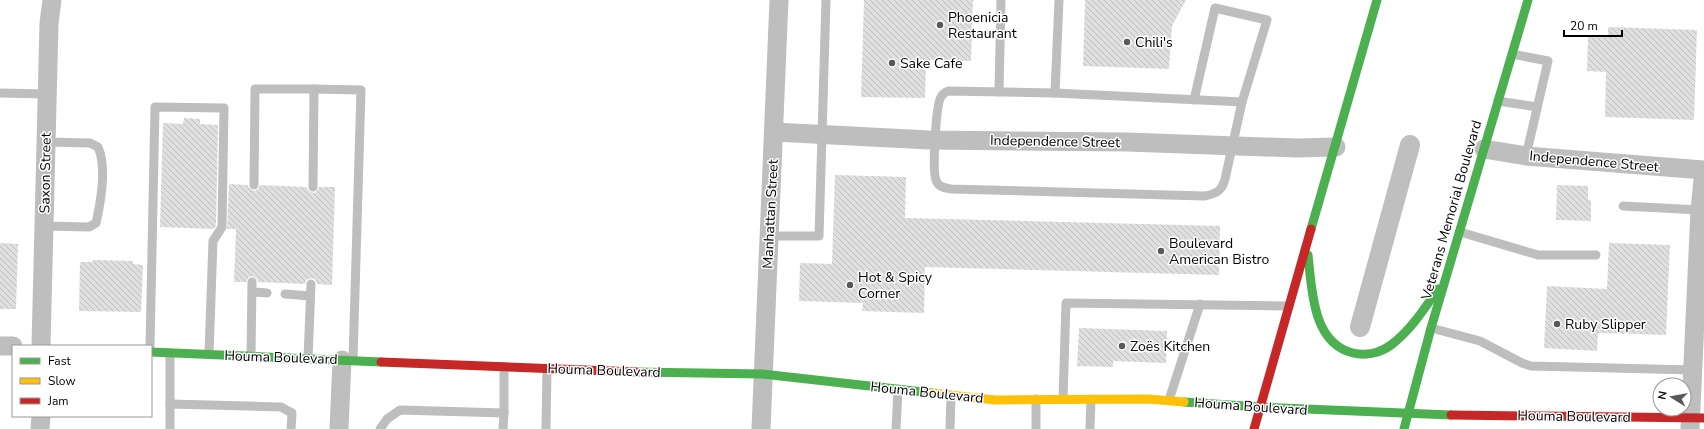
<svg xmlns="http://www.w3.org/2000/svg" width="1704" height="429" viewBox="0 0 1704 429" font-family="'Nunito Sans',sans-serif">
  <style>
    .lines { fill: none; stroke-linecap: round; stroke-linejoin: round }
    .canal { stroke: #bfbfbf; stroke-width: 20 }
    .building { fill: url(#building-back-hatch) }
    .lane { stroke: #bebebe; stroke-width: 9 }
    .street { stroke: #bebebe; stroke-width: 19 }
    .fast { stroke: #4caf50; stroke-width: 9 }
    .slow { stroke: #ffc107; stroke-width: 9 }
    .jam { stroke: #c62828; stroke-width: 9 }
    .poi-dot { fill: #595959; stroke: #fff; stroke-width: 1.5 }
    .labels { text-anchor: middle; stroke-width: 3; stroke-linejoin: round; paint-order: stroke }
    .poi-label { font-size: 14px; fill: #000; stroke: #fff; text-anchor: start }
    .street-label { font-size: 14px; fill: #000; stroke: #fff }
  </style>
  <defs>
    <pattern id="building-back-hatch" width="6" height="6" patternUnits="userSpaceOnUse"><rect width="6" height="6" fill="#dfdfdf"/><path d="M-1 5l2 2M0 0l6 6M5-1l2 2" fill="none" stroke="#bebebe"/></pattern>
  </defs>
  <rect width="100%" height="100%" fill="#fff"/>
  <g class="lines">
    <path class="canal" d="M1360 327 1410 145"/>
  </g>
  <g class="building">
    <path d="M864 0H973L971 61 926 60 925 98 861 97Z"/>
    <path d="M1085 0H1186L1172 26 1169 69 1083 66Z"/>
    <path d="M1608 27 1697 30 1694 120 1605 117 1606 72 1587 71 1588 35H1608Z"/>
    <path d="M184 118 200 119V124L218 125 216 225 214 229 160 227 163 123 183 124Z"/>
    <path d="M835 175 906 177 905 218 1220 226 1219 275 925 267 924 313 862 311 863 303 799 301 800 263 832 264Z"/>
    <path d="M229 184 248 185 249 188 254 191 257 190 260 185 307 187 308 190 313 193 316 192 319 187H335L332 285 317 284 315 279 311 278 306 280 305 284 258 282 257 279 252 276 249 277 246 282H234L236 229H227Z"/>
    <path d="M1557 185 1588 186V200H1591V221L1556 220Z"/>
    <path d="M0 243 18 244 16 309H0Z"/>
    <path d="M1609 243 1670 245 1666 335 1598 333 1597 351 1544 348 1547 286 1607 289Z"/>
    <path d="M93 260 133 261V264L143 265 141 312 79 311 80 262H93Z"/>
    <path d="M1079 328 1167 331 1166 363 1113 361V367L1077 366Z"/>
  </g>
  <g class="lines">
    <g class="lane">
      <path d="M1512 54 1548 61 1526 156"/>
      <path d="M314 89 361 90 353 360"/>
      <path d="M948 91 1055 93 1242 102 1225 179C1222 191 1216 194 1204 196L951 189C945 188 938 187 936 180 932 171 936 104 941 97 942 94 946 92 948 91Z"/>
      <path d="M999 92 1001 0"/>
      <path d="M0 93 47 94"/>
      <path d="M1055 93 1059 0"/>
      <path d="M1194 100 1215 8 1267 20 1242 102"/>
      <path d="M1498 101 1537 107"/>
      <path d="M254 185 255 89H314L313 187"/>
      <path d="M1623 206 1700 210"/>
      <path d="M44 226 89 227 96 223C101 201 107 167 98 147L90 143 46 142"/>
      <path d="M1460 232 1538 255H1596"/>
      <path d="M769 236H819L826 0"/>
      <path d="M253 292 267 293"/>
      <path d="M285 294 310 296"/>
      <path d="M1431 328 1480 341 1522 363 1531 366 1693 370"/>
      <path d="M150 346 155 107 224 108 222 227 213 241 209 354"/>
      <path d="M251 356 252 282"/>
      <path d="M308 359 311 284"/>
      <path d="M1063 399 1066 303 1289 306"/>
      <path d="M1169 400 1200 304"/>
      <path d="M170 404 281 407 292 413 291 429"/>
      <path d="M170 429V353"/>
      <path d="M380 429 387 419 400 410 504 413V367"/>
      <path d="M503 429 504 413"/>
      <path d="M546 429 547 368"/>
      <path d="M896 429 898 389"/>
      <path d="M950 429 951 395"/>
      <path d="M1036 429V399"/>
      <path d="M1090 429 1091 399"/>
    </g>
    <g class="street">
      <path d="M774 132 929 140 1127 142 1296 148 1336 147"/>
      <path d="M1484 149 1526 156 1704 170 1700 210 1690 429"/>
      <path d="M0 346H13"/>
      <path d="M41 346 49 23 52 0"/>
      <path d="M40 429 41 416"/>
      <path d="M339 429 342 360"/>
      <path d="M761 429 779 0"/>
    </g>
    <g class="fast">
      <path d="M1311 229 1377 0"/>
      <path d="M1308 255C1312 289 1312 343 1353 353 1366 356 1380 353 1391 345 1411 330 1424 309 1438 289"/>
      <path d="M151 352 381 362"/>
      <path d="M636 372 762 374 932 393"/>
      <path d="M1184 402 1260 407 1451 415"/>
      <path d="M1404 429 1431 328 1528 0"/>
    </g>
    <path class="slow" d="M932 393 995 400 1148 399 1184 402"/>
    <g class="jam">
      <path d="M381 362 636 372"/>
      <path d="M1451 415 1704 418"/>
      <path d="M1254 429 1311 229"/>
    </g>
  </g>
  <g class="poi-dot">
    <circle cx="940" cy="25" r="4"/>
    <circle cx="1127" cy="42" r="4"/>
    <circle cx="892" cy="63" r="4"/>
    <circle cx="1161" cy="251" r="4"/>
    <circle cx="850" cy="285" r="4"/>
    <circle cx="1557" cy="324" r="4"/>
    <circle cx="1122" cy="346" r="4"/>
  </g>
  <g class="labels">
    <g class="poi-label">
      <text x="948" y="22">Phoenicia<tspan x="948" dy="16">Restaurant</tspan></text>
      <text x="1135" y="47">Chili's</text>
      <text x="900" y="68">Sake Cafe</text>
      <text x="1169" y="248">Boulevard<tspan x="1169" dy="16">American Bistro</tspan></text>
      <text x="858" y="282">Hot &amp; Spicy<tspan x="858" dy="16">Corner</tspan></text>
      <text x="1565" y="329">Ruby Slipper</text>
      <text x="1130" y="351">Zoës Kitchen</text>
    </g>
    <g class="street-label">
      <text transform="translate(1055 141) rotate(1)" y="5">Independence Street</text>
      <text transform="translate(1594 161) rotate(5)" y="5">Independence Street</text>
      <text transform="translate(45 173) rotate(-89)" y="5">Saxon Street</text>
      <text transform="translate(1451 210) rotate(-74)" y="5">Veterans Memorial Boulevard</text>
      <text transform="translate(770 214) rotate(-87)" y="5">Manhattan Street</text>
      <text transform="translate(281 357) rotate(2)" y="5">Houma Boulevard</text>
      <text transform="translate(604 370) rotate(2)" y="5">Houma Boulevard</text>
      <text transform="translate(927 392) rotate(6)" y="5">Houma Boulevard</text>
      <text transform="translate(1251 406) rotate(4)" y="5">Houma Boulevard</text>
      <text transform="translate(1574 416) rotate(1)" y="5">Houma Boulevard</text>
    </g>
  </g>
  <rect x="12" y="345" width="140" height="72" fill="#ffffff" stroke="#999999"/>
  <rect x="20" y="358" width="20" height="6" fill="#4caf50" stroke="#999999"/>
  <text x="48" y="365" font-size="12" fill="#000000">Fast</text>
  <rect x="20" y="378" width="20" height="6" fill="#ffc107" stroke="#999999"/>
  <text x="48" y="385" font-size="12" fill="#000000">Slow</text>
  <rect x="20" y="398" width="20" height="6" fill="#c62828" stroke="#999999"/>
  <text x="48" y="405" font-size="12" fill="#000000">Jam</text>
  <g transform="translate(1672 397) rotate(281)"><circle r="19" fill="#ffffff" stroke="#999999"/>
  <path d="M0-3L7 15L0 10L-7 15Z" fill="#595959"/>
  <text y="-6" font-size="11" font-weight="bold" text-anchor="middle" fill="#000000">N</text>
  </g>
  <path d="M1564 30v6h58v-6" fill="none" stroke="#000000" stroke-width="2"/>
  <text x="1570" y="30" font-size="12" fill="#000000" stroke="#ffffff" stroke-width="3" paint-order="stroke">20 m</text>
</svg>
